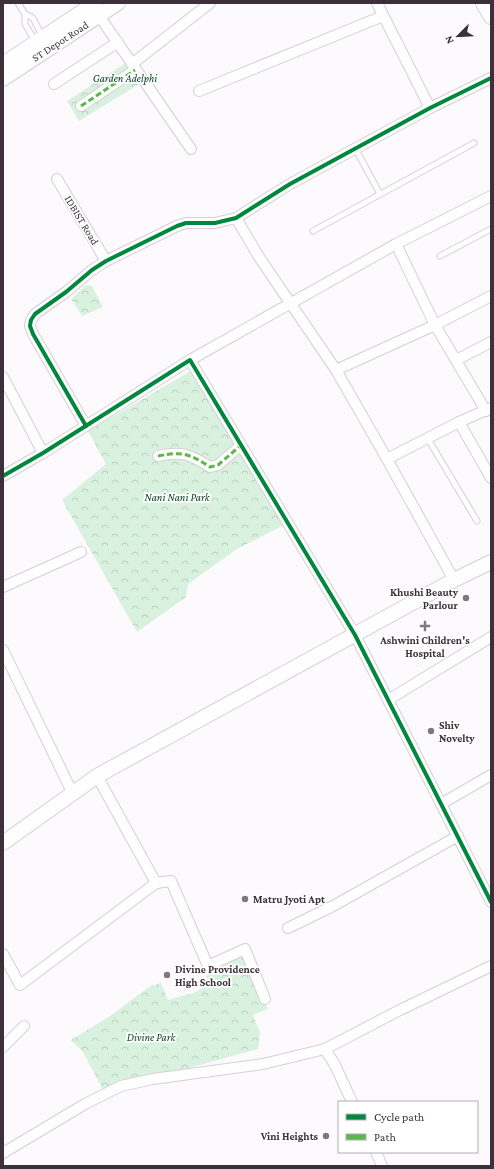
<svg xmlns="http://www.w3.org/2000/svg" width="494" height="1169" viewBox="0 0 494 1169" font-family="'Crimson Pro',serif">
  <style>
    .park { fill: url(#park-crowns) }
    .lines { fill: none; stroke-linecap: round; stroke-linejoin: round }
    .lane-casing { stroke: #d5cfd5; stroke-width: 7 }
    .street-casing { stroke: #d5cfd5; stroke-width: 12 }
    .secondary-casing { stroke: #d5cfd5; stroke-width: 16 }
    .lane { stroke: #fffeff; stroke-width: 5 }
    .street { stroke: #fffeff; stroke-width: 10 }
    .secondary { stroke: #fffeff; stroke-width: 14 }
    .quiet { stroke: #58b947; stroke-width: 3; stroke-dasharray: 6 3; stroke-linecap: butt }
    .cycleway-casing { stroke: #fff; stroke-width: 6 }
    .cycleway { stroke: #00873e; stroke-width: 4 }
    .poi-dot { fill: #80777f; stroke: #fff; stroke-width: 1.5 }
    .labels { text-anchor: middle; stroke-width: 3.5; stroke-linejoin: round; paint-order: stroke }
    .street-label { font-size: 11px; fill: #3c313b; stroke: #fff }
    .park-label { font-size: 11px; font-style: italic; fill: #003c1b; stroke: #fff }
    .poi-label { font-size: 11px; font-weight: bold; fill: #3c313b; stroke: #fff; text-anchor: start }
  </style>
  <defs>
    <pattern id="park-crowns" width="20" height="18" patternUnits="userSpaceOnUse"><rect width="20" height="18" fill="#d9f1df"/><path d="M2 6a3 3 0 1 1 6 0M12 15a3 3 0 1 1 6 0" fill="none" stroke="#bbcfc0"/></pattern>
  </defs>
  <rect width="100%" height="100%" fill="#fdfafd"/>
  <g class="park">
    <path d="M129 61 144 81 79 121 67 101Z"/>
    <path d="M86 285 92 286 103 307 82 316 71 299Z"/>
    <path d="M192 370 284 525 237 549 188 584 186 597 137 632 62 500 106 464 88 431Z"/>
    <path d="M245 949 268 1009 253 1015 260 1032 258 1049 110 1090 102 1088 83 1052 71 1040 110 1016 149 987 161 983 168 1000 193 993 198 991 207 984 208 966Z"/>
  </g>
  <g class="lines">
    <defs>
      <g id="lane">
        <path d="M18 3 25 14V24L35 41"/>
        <path d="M25 14 33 18 42 36"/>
        <path d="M355 148 380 194"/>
        <path d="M313 231 474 143"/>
        <path d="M440 256 491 229"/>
        <path d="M428 439 477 521"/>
      </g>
      <g id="street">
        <path d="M377 3 430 108"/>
        <path d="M95 10 191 149"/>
        <path d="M132 64 210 3"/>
        <path d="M54 84 118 42"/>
        <path d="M199 91 383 16"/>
        <path d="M81 106 135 70"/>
        <path d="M57 179 106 261"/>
        <path d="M236 218 259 257 336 370 387 459 454 580"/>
        <path d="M396 244 435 325 486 411"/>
        <path d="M190 360 396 244 491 196"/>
        <path d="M456 360 491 342"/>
        <path d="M336 370 435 325 491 296"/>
        <path d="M3 377 43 453"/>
        <path d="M459 422 491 478"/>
        <path d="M86 426 33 334 30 326 31 320 35 314 66 292 92 270 106 261 177 226 186 223H215L236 218 290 184 430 108 491 78"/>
        <path d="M158 456C182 451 190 454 210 467L218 465 240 446"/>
        <path d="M387 459 459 422 491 408"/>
        <path d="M3 476 43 453 190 360 355 635 491 902"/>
        <path d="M3 587 81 552"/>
        <path d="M3 650 73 794"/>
        <path d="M388 700 491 637"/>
        <path d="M97 776 156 883 171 881 208 966 245 949 265 999"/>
        <path d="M441 804 491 775"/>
        <path d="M288 928 333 906 458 836"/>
        <path d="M3 954 20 985 156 883"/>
        <path d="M3 1047 24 1026"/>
        <path d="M325 1049 398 1011 491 966"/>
        <path d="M376 1152 382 1166"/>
        <path d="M3 1153 85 1104 121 1086 153 1079 263 1064 325 1049 335 1065 352 1102"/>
      </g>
      <g id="secondary">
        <path d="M483 3 491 17"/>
        <path d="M3 64 95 3"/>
        <path d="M3 79 118 3"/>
        <path d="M3 843 97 776 454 580 491 562"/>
      </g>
    </defs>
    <use href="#lane" class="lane-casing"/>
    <use href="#street" class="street-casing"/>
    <use href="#secondary" class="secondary-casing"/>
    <use href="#lane" class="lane"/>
    <use href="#street" class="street"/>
    <use href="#secondary" class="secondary"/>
    <g class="quiet">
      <path d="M81 106 135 70"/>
      <path d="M158 456C182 451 190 454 210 467L218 465 240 446"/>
    </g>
    <defs>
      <g id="cycleway">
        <path d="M86 426 33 334 30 326 31 320 35 314 66 292 92 270 106 261 177 226 186 223H215L236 218 290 184 430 108 491 78"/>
        <path d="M3 476 43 453 190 360 355 635 491 902"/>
      </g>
    </defs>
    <use href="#cycleway" class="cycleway-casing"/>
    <use href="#cycleway" class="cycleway"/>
  </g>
  <g class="poi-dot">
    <circle cx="466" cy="598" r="4"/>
    <path d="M423 620h4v4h4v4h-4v4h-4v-4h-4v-4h4z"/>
    <circle cx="431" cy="731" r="4"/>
    <circle cx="245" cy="899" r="4"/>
    <circle cx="167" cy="975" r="4"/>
    <circle cx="326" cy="1136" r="4"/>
  </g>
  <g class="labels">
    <g class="street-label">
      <text transform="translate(60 41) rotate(-33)" y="4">ST Depot Road</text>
      <text transform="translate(82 220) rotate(59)" y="4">IDBIST Road</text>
    </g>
    <g class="park-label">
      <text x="125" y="82">Garden Adelphi</text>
      <text x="177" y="501">Nani Nani Park</text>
      <text x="151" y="1041">Divine Park</text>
    </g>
    <g class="poi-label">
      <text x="458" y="596" text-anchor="end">Khushi Beauty<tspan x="458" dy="13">Parlour</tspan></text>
      <text x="425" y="644" text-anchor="middle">Ashwini Children's<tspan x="425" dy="13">Hospital</tspan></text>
      <text x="439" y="729">Shiv<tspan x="439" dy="13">Novelty</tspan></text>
      <text x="253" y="903">Matru Jyoti Apt</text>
      <text x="175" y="973">Divine Providence<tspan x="175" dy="13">High School</tspan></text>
      <text x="318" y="1140" text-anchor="end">Vini Heights</text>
    </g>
  </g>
  <rect width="494" height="1169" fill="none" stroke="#3c313b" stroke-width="8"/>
  <rect x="338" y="1101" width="140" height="52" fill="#ffffff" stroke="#b1adb1"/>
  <rect x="346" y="1114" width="20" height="6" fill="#00873e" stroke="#b1adb1"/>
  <text x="374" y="1121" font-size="12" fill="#3c313b">Cycle path</text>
  <rect x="346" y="1134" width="20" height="6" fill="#58b947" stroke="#b1adb1"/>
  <text x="374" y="1141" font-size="12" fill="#3c313b">Path</text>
  <g transform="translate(458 36) rotate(246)" stroke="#ffffff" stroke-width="3" paint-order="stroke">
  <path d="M0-3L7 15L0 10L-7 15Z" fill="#3c313b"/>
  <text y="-6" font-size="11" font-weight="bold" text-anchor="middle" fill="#3c313b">N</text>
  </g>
</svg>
